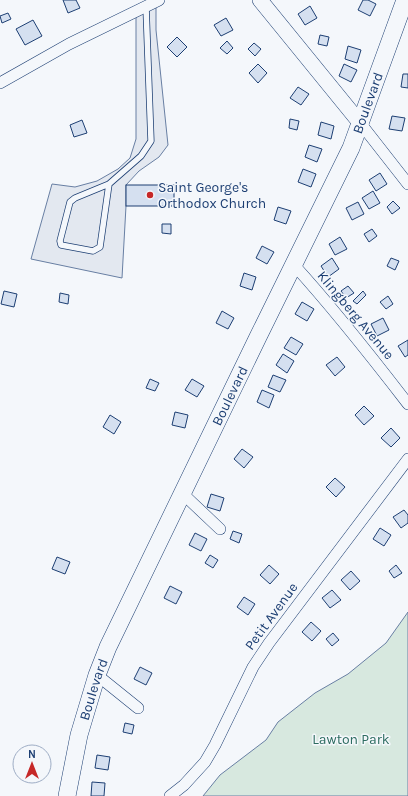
<svg xmlns="http://www.w3.org/2000/svg" width="408" height="796" viewBox="0 0 408 796" font-family="Karla,sans-serif">
  <style>
    .green { fill: #d7e8df; stroke: #687fa3 }
    .parking { fill: #e3e8f0; stroke: #687fa3 }
    .building { fill: #d5e0f0; stroke: #1d3f73 }
    .lines { fill: none; stroke-linecap: round; stroke-linejoin: round }
    .service-casing { stroke: #1d3f73; stroke-width: 7 }
    .minor-casing { stroke: #1d3f73; stroke-width: 12 }
    .secondary-casing { stroke: #1d3f73; stroke-width: 16 }
    .primary-casing { stroke: #1d3f73; stroke-width: 18 }
    .service { stroke: #f4f7fb; stroke-width: 5.5 }
    .minor { stroke: #f4f7fb; stroke-width: 11 }
    .secondary { stroke: #f4f7fb; stroke-width: 15 }
    .primary { stroke: #f4f7fb; stroke-width: 17 }
    .poi-dot { fill: #c62828; stroke: #f4f7fb; stroke-width: 1.5 }
    .labels { text-anchor: middle; stroke-width: 3; stroke-linejoin: round; paint-order: stroke }
    .street-label { font-size: 14px; fill: #1d3f73; stroke: #f4f7fb }
    .poi-label { font-size: 14px; fill: #1d3f73; stroke: #f4f7fb; text-anchor: start }
    .park-label { font-size: 14px; fill: #2c6c60; stroke: #f4f7fb }
  </style>
  <rect width="100%" height="100%" fill="#f4f7fb"/>
  <path class="green" d="M408 612V796H203L220 775 266 740 278 722 315 693 348 674 386 643Z"/>
  <path class="parking" d="M156 7V30L168 145 159 157 139 171 126 185V206L122 278 31 259 52 184 75 187 97 181 118 169 130 158 136 139V16Z"/>
  <g class="building">
    <path d="M63 0H76L80 8 68 13Z"/>
    <path d="M363 0H368L376 4 370 16 358 10Z"/>
    <path d="M310 6 317 18 305 25 298 14Z"/>
    <path d="M8 13 11 19 2 23 0 16Z"/>
    <path d="M226 18 233 30 221 36 214 25Z"/>
    <path d="M33 20 42 36 25 45 16 29Z"/>
    <path d="M320 35 329 37 327 46 318 44Z"/>
    <path d="M177 37 187 47 177 57 167 47Z"/>
    <path d="M227 41 233 48 227 54 220 48Z"/>
    <path d="M254 43 261 49 255 56 248 49Z"/>
    <path d="M348 46 361 50 357 63 345 59Z"/>
    <path d="M258 64 267 73 258 83 249 73Z"/>
    <path d="M344 64 357 70 351 82 339 76Z"/>
    <path d="M403 74H408V88L401 87Z"/>
    <path d="M298 87 309 94 301 105 290 98Z"/>
    <path d="M392 116 405 118 402 131 389 129Z"/>
    <path d="M290 119 299 121 297 130 289 128Z"/>
    <path d="M82 120 87 133 74 137 70 125Z"/>
    <path d="M321 122 334 126 331 139 318 135Z"/>
    <path d="M309 145 322 149 317 162 305 157Z"/>
    <path d="M303 169 316 174 311 187 298 182Z"/>
    <path d="M380 173 387 184 376 191 369 180Z"/>
    <rect x="126" y="185" width="48" height="21"/>
    <path d="M373 191 380 203 369 209 362 198Z"/>
    <path d="M393 201 400 208 392 214 387 207Z"/>
    <path d="M358 202 364 214 352 220 346 208Z"/>
    <path d="M278 207 291 211 286 224 274 220Z"/>
    <path d="M162 224H171V234L162 233Z"/>
    <path d="M372 229 377 236 369 242 364 234Z"/>
    <path d="M340 237 347 249 335 255 329 244Z"/>
    <path d="M262 246 274 252 267 264 256 258Z"/>
    <path d="M332 258 339 269 328 277 321 266Z"/>
    <path d="M391 258 399 261 395 270 387 266Z"/>
    <path d="M244 273 256 277 252 290 240 286Z"/>
    <path d="M348 286 354 293 346 298 341 291Z"/>
    <path d="M4 291 17 294 14 307 1 304Z"/>
    <path d="M363 291 366 295 357 304 353 301Z"/>
    <path d="M60 293 69 295 68 304 59 302Z"/>
    <path d="M388 296 393 304 386 309 380 302Z"/>
    <path d="M302 302 314 309 307 321 295 314Z"/>
    <path d="M222 311 234 318 228 329 216 323Z"/>
    <path d="M383 318 389 330 377 336 371 324Z"/>
    <path d="M291 337 303 344 296 355 284 348Z"/>
    <path d="M408 340V355L405 357 398 346Z"/>
    <path d="M283 354 294 361 287 373 276 365Z"/>
    <path d="M337 357 345 367 335 376 326 365Z"/>
    <path d="M273 375 286 380 280 392 268 387Z"/>
    <path d="M150 379 159 383 155 391 146 388Z"/>
    <path d="M192 379 204 386 197 397 185 390Z"/>
    <path d="M262 390 274 395 269 408 257 402Z"/>
    <path d="M364 406 374 416 364 425 355 415Z"/>
    <path d="M175 412 188 415 185 428 172 425Z"/>
    <path d="M110 415 121 422 114 434 103 427Z"/>
    <path d="M391 428 400 438 391 447 381 438Z"/>
    <path d="M242 449 253 457 244 468 234 459Z"/>
    <path d="M335 478 345 487 336 497 326 487Z"/>
    <path d="M211 494 224 498 220 511 207 507Z"/>
    <path d="M404 510 408 515V523L401 528 393 517Z"/>
    <path d="M380 528 391 535 384 546 373 539Z"/>
    <path d="M233 531 242 534 239 543 230 539Z"/>
    <path d="M195 533 207 539 201 551 189 545Z"/>
    <path d="M210 555 218 560 213 568 205 563Z"/>
    <path d="M57 557 70 562 65 574 52 569Z"/>
    <path d="M269 565 279 574 270 584 260 575Z"/>
    <path d="M396 565 402 573 394 578 389 571Z"/>
    <path d="M351 571 360 581 350 590 341 580Z"/>
    <path d="M170 586 182 592 176 604 164 598Z"/>
    <path d="M332 590 341 600 330 608 322 598Z"/>
    <path d="M244 597 255 604 248 615 237 607Z"/>
    <path d="M311 622 321 631 312 641 302 632Z"/>
    <path d="M333 633 339 640 332 646 326 639Z"/>
    <path d="M140 667 152 673 146 685 134 679Z"/>
    <path d="M125 723 134 725 132 734 123 732Z"/>
    <path d="M97 755 110 757 108 770 95 768Z"/>
    <path d="M92 782 105 783 104 796H91Z"/>
  </g>
  <g class="lines">
    <defs>
      <path id="service" d="M109 184 100 247 93 251 61 245 60 241 70 202 75 198 109 184 141 156 151 141 146 7"/>
      <g id="minor">
        <path d="M0 83 69 44 159 0"/>
        <path d="M361 124 408 184"/>
        <path d="M294 265C334 309 371 356 408 404"/>
        <path d="M182 493 220 529"/>
        <path d="M97 675 138 708"/>
        <path d="M170 796 184 785 205 762 215 745 253 667 269 643 408 459"/>
      </g>
      <path id="secondary" d="M260 0 361 124"/>
      <g id="primary">
        <path id="s1" d="M67 796 79 735 97 675 108 647 258 337 351 148 405 0"/>
      </g>
    </defs>
    <use href="#service" class="service-casing"/>
    <use href="#minor" class="minor-casing"/>
    <use href="#secondary" class="secondary-casing"/>
    <use href="#primary" class="primary-casing"/>
    <use href="#service" class="service"/>
    <use href="#minor" class="minor"/>
    <use href="#secondary" class="secondary"/>
    <use href="#primary" class="primary"/>
  </g>
  <circle class="poi-dot" cx="150" cy="195" r="4"/>
  <g class="labels">
    <g class="street-label">
      <text dy="5" stroke="none"><textPath href="#s1" startOffset="758">Boulevard</textPath></text>
      <text transform="translate(356 315) rotate(50)" y="5">Klingberg Avenue</text>
      <text dy="5" stroke="none"><textPath href="#s1" startOffset="434">Boulevard</textPath></text>
      <text transform="translate(271 616) rotate(-54)" y="5">Petit Avenue</text>
      <text dy="5" stroke="none"><textPath href="#s1" startOffset="110">Boulevard</textPath></text>
    </g>
    <g class="poi-label">
      <text x="158" y="192">Saint George's<tspan x="158" dy="16">Orthodox Church</tspan></text>
    </g>
    <g class="park-label">
      <text x="351" y="744">Lawton Park</text>
    </g>
  </g>
  <g transform="translate(32 764)"><circle r="19" fill="#f4f7fb" stroke="#9eadc5"/>
  <path d="M0-3L7 15L0 10L-7 15Z" fill="#c62828"/>
  <text y="-6" font-size="11" font-weight="bold" text-anchor="middle" fill="#1d3f73">N</text>
  </g>
</svg>
